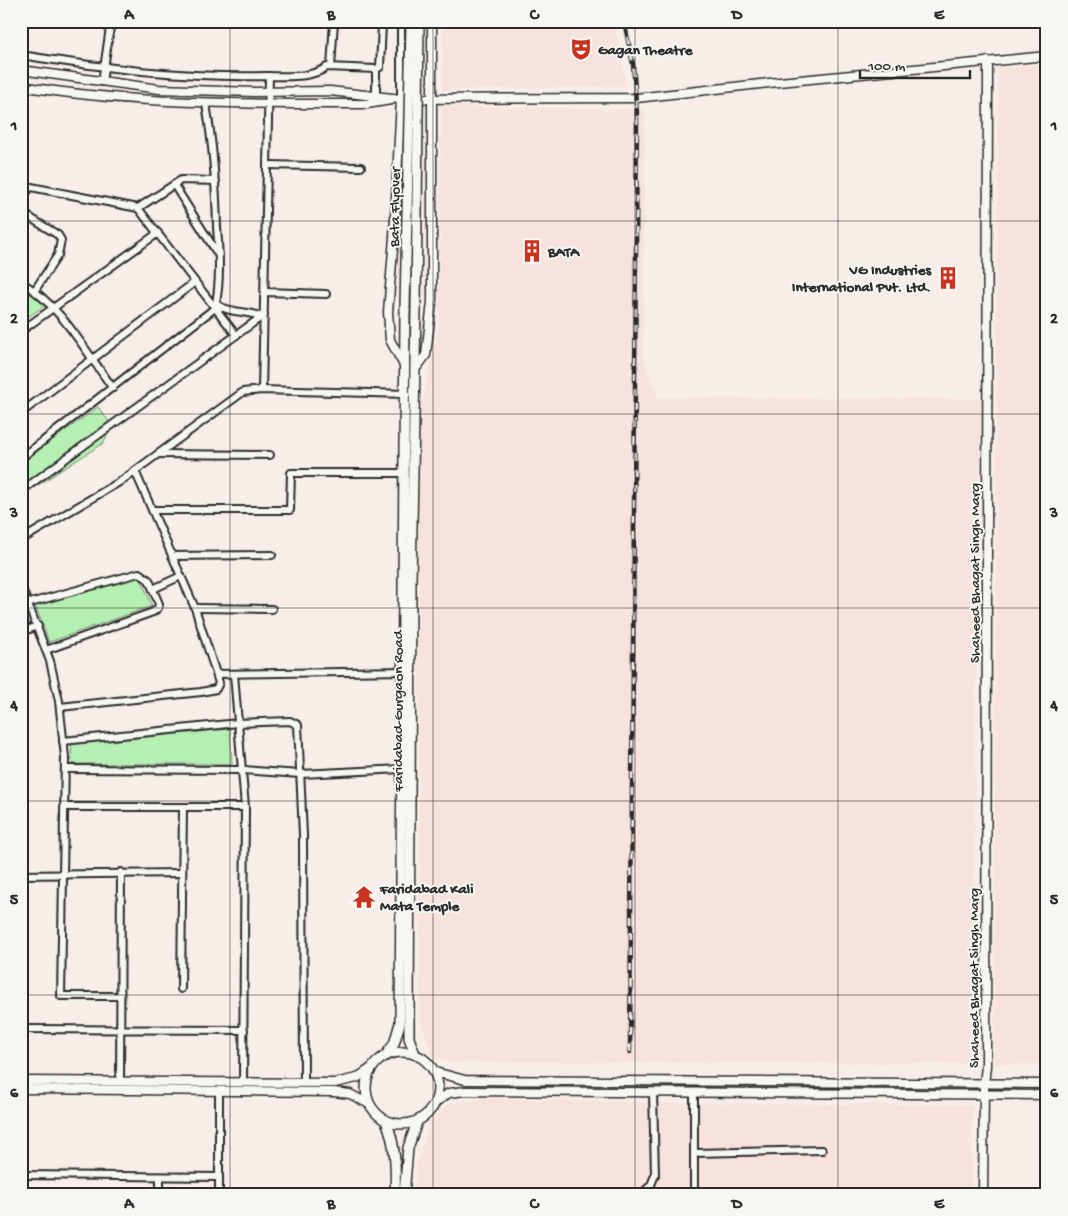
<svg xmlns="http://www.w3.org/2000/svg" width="1068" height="1216" viewBox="0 0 1068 1216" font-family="'Gochi Hand',sans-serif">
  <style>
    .built { fill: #f8e2de }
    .green { fill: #b6efb3; stroke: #708d6f }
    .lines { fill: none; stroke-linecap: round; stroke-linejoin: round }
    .minor-casing { stroke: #2b2b2b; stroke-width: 10 }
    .tertiary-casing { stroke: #2b2b2b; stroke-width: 11 }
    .secondary-casing { stroke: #2b2b2b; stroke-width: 12 }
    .minor { stroke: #f6f6f2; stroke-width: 6 }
    .tertiary { stroke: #f6f6f2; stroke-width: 8 }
    .secondary { stroke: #f6f6f2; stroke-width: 9 }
    .rail-casing { stroke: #2b2b2b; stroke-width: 4.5 }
    .rail { stroke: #f6f6f2; stroke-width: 2.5; stroke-dasharray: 8; stroke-linecap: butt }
    .secondary-bridge-casing { stroke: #2b2b2b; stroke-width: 12; stroke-linecap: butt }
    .secondary-bridge { stroke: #f6f6f2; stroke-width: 9 }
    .grid { fill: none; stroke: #2b2b2b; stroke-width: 1; stroke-opacity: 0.55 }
    .labels { text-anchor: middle; stroke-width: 4; stroke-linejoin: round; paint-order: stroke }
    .poi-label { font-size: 15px; font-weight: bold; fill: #2b2b2b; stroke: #f6f6f2; text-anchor: start }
    .street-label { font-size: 15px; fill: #2b2b2b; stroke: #f6f6f2 }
    .neatline { fill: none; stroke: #2b2b2b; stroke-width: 2 }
    .grid-label { font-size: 16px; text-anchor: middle; font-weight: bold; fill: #2b2b2b }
  </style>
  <rect width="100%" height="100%" fill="#f7ede9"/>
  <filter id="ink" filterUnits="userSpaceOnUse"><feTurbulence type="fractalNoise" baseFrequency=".02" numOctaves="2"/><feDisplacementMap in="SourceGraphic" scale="10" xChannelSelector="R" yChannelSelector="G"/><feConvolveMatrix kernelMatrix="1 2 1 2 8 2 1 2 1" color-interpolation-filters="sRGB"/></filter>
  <g filter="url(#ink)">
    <g class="built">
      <path d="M443 21H614L626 86 442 90Z"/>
      <path d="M1047 64V1064H994L998 68Z"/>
      <path d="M441 106 645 110 643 356 658 398 982 399 977 528 974 927 970 1063 449 1062 433 1057 420 1019 418 424 439 325Z"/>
      <path d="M489 1098 659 1103 966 1105 972 1107V1195H415V1172L430 1122 448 1104Z"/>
    </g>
    <g class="green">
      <path d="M21 287 47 304 21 322Z"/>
      <path d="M98 407 113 427 102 444 21 496V463Z"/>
      <path d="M140 576 152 606 49 642 35 605Z"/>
      <path d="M230 729 232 764H72L71 744Z"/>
    </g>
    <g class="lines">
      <defs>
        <g id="minor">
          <path d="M21 55C103 68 182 78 265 76 286 76 309 79 327 67L376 69 380 67 382 24 387 21"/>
          <path d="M331 67 334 21"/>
          <path d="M102 82 111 21"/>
          <path d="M376 95V69"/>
          <path d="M401 99V21"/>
          <path d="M268 165 361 167"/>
          <path d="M21 185 138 208 236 335"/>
          <path d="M174 185 219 256"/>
          <path d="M21 201 30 187"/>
          <path d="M138 208 181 180 216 181"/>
          <path d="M21 212 58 235 61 240 58 255 35 290"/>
          <path d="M21 282C61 305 85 351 113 388"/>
          <path d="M265 292 326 294"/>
          <path d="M216 304C230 314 246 310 262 317"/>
          <path d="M21 331 158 233"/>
          <path d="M262 390 269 76"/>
          <path d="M21 413 195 282"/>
          <path d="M158 454 270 455"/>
          <path d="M21 458 215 308C221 281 219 254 217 227 216 185 213 145 206 104"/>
          <path d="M21 491 264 315"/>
          <path d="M152 510H290L291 473H404"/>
          <path d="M21 540 121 481 243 392 262 390 407 394"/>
          <path d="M172 556 272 555"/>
          <path d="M21 586 50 661 59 701 65 757 61 996H120"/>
          <path d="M153 589 181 576"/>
          <path d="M30 603 139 573 149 580 159 604 158 608 153 612 46 650"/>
          <path d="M195 608 272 609"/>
          <path d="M21 632 38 626"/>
          <path d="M217 674 405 671"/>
          <path d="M234 674 245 807 243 1083"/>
          <path d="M60 707 201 692 216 689 219 683 195 608 135 471"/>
          <path d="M63 741 238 723 290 721 298 725 303 835 304 1083"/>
          <path d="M65 769 242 770 301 774 402 769"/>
          <path d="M65 807H245"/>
          <path d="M21 875 182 873"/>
          <path d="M181 989 183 807"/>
          <path d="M21 1029 244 1030"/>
          <path d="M120 1082 121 872"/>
          <path d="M694 1092V1195"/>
          <path d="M695 1153 822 1150"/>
          <path d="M21 1175 219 1177"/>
          <path d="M160 1195V1177"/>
          <path d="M219 1195V1090"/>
          <path d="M641 1195 651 1185 655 1175 653 1092"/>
        </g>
        <g id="tertiary">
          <path d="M21 70 159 89 255 92 330 91 401 99 636 98 769 83 1047 56"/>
          <path d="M21 86C136 105 251 104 367 104L391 100"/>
          <path d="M401 99 394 237 388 312 390 340 405 367"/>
          <path d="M417 367 426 355 432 302V21"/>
          <path d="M435 1072 465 1080 1047 1084"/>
          <path d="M21 1081 335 1083 357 1078 374 1066"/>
          <path d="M21 1089 334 1092 350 1094 369 1104"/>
          <path d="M436 1102 449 1093 465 1091 1047 1095"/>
          <path d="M983 1195 984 1084 986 1066 988 61"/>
        </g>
        <g id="secondary">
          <circle cx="402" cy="1088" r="36"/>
          <path d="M415 1054 409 1038V1023L411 582 416 309"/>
          <path d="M386 1055 394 1044 400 1023 405 309"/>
          <path d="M386 1121C396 1144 396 1169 395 1195"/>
          <path d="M404 1195 408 1148 417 1122"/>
        </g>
      </defs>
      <use href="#minor" class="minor-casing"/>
      <use href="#tertiary" class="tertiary-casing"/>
      <use href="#secondary" class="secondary-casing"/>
      <use href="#minor" class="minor"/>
      <use href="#tertiary" class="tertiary"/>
      <use href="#secondary" class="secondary"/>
      <defs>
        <path id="rail" d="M624 21 633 64 637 114 630 1052"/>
      </defs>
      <use href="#rail" class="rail-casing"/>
      <use href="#rail" class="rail"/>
      <defs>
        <g id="secondary-bridge">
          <path d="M405 309 411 21"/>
          <path d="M416 309 419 21"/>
        </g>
      </defs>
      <use href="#secondary-bridge" class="secondary-bridge-casing"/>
      <use href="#secondary-bridge" class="secondary-bridge"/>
    </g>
  </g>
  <path class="grid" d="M230 21V1195M433 21V1195M635 21V1195M838 21V1195M21 221H1047M21 414H1047M21 608H1047M21 801H1047M21 995H1047"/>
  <defs>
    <symbol id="theatre-bare" viewBox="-9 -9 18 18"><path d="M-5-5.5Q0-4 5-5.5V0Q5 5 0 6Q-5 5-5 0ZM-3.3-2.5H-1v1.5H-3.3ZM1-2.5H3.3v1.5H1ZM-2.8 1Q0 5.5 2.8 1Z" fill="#c8321e" stroke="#f6f6f2" stroke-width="2.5" paint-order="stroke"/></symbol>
    <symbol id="building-bare" viewBox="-9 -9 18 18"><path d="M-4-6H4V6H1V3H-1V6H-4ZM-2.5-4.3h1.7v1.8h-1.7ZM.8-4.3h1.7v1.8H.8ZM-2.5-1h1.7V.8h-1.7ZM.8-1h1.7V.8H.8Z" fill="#c8321e" stroke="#f6f6f2" stroke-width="2.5" paint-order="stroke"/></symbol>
    <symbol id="temple-bare" viewBox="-9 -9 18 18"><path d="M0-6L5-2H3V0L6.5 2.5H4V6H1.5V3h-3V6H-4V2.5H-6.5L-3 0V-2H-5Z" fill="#c8321e" stroke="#f6f6f2" stroke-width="2.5" paint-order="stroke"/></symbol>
  </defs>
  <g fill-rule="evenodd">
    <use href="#theatre-bare" x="565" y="33" width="32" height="32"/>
    <use href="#building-bare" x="516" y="235" width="32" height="32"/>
    <use href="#building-bare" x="932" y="262" width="32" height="32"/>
    <use href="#temple-bare" x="348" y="881" width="32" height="32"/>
  </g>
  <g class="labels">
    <g class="poi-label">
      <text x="598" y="54">Gagan Theatre</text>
      <text x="548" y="256">BATA</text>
      <text x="931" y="274" text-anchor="end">VG Industries<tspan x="931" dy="17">International Pvt. Ltd.</tspan></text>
      <text x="380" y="893">Faridabad Kali<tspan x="380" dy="17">Mata Temple</tspan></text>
    </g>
    <g class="street-label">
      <text transform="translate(394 207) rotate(-89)" y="5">Bata Flyover</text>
      <text transform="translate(974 573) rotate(-90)" y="5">Shaheed Bhagat Singh Marg</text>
      <text transform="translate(397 711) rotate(-90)" y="5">Faridabad-Gurgaon Road</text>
      <text transform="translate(973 978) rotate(-90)" y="5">Shaheed Bhagat Singh Marg</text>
    </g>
  </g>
  <rect width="1068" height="1216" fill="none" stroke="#f6f6f2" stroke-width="55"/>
  <path d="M860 70v8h110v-8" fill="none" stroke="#2b2b2b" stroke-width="2.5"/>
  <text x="868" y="70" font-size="15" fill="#2b2b2b" stroke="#f6f6f2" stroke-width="4" paint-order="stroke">100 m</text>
  <rect x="28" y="28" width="1012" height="1160" class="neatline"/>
  <g class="grid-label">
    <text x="129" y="19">A</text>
    <text x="331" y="19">B</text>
    <text x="534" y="19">C</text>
    <text x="737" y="19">D</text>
    <text x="939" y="19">E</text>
    <text x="14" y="130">1</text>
    <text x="1054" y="130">1</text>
    <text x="14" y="323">2</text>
    <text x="1054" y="323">2</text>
    <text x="14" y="517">3</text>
    <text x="1054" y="517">3</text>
    <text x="14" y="710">4</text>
    <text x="1054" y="710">4</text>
    <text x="14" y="904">5</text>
    <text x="1054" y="904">5</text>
    <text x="14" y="1097">6</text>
    <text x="1054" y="1097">6</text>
    <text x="129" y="1208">A</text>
    <text x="331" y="1208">B</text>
    <text x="534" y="1208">C</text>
    <text x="737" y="1208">D</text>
    <text x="939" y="1208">E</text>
  </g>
</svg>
